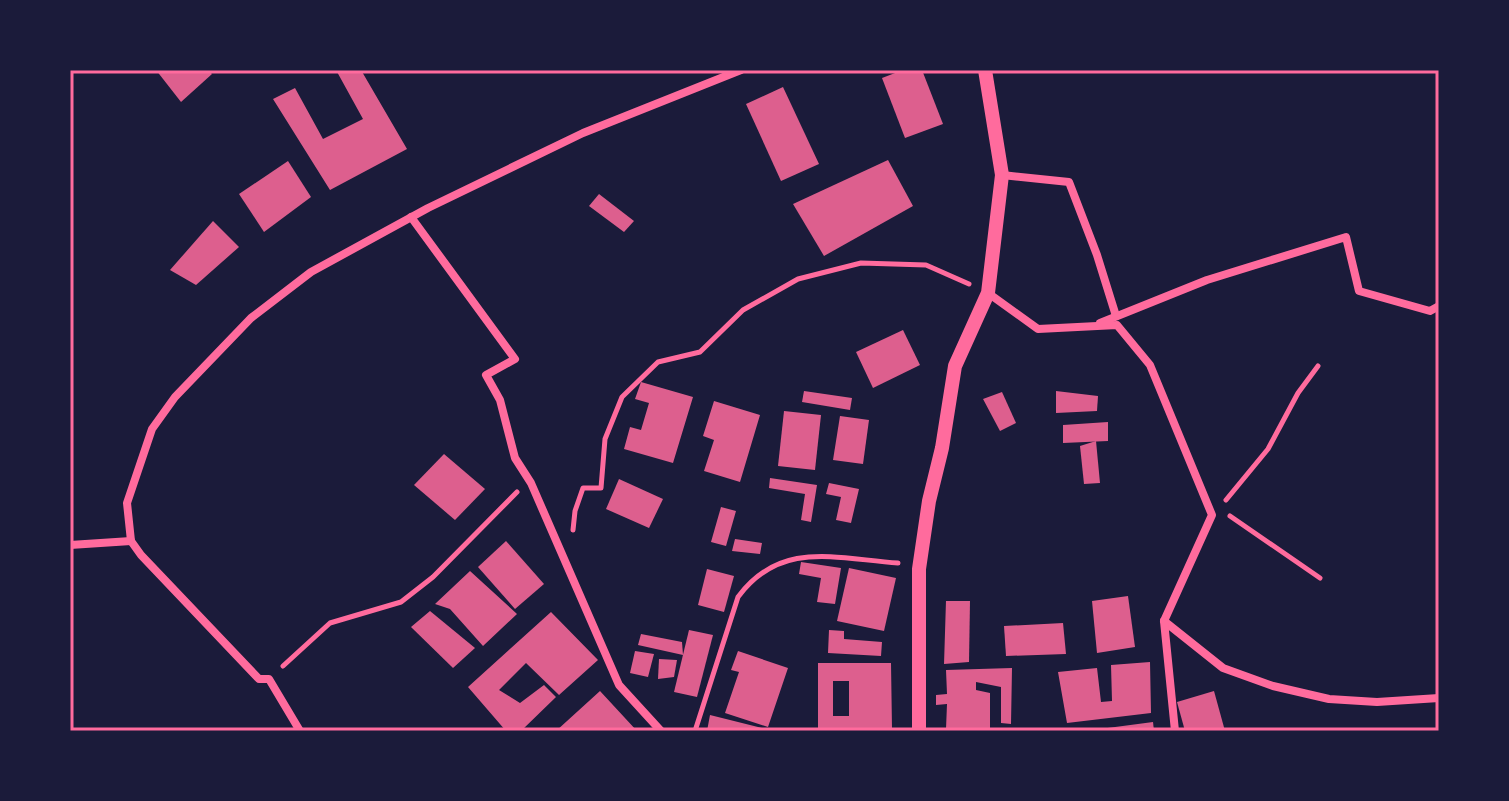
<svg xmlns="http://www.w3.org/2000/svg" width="1509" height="801" viewBox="0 0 1509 801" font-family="'Source Sans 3',sans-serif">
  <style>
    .building { fill: #dd5f8e; fill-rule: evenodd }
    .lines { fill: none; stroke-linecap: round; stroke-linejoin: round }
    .path { stroke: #ff6b9d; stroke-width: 5 }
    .minor { stroke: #ff6b9d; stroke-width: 8 }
    .tertiary { stroke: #ff6b9d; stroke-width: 14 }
    .neatline { fill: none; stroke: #ff6b9d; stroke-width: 3 }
  </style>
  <rect width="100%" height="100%" fill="#1b1b3a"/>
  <g class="building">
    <path d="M156 70H208L212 74 181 102Z"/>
    <path d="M336 70H361L407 149 330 190 273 99 295 88 323 139 363 119Z"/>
    <path d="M903 70H922L943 124 905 138 882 78Z"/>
    <path d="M783 87 819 164 781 181 746 104Z"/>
    <path d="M888 160 913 206 824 256 793 204Z"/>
    <path d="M288 161 311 197 264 232 239 194Z"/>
    <path d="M599 194 634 221 624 232 589 206Z"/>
    <path d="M213 221 239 247 196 285 170 270Z"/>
    <path d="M903 330 920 365 873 388 856 352Z"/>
    <path d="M641 382 693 397 673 463 624 449 630 427 641 430 649 403 635 399Z"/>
    <path d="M804 391 852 398 850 410 802 402Z"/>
    <path d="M1056 391 1098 396 1097 411 1056 413Z"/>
    <path d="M1002 392 1016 423 1000 431 983 399Z"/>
    <path d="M714 401 760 415 740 482 704 471 714 440 703 436Z"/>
    <path d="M784 411 821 415 815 470 778 466Z"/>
    <path d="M840 416 869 420 863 464 833 460Z"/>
    <path d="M1108 422V441L1063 443V425Z"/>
    <path d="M1096 441 1100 483 1084 484 1080 446Z"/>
    <path d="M444 454 485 489 455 520 414 485Z"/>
    <path d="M770 478 817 485 811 522 801 520 805 494 769 488Z"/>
    <path d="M619 479 663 499 649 528 606 509Z"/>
    <path d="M829 483 859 489 851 523 836 520 841 497 826 494Z"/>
    <path d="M721 507 736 511 726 546 711 542Z"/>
    <path d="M735 539 762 543 760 554 732 551Z"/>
    <path d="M506 541 544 584 515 609 478 567Z"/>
    <path d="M801 562 841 568 835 604 817 602 821 578 799 574Z"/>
    <path d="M849 568 896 578 884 631 837 621Z"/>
    <path d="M707 569 734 576 724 612 698 605Z"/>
    <path d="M470 571 517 614 483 646 450 609 435 604Z"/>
    <path d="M1128 596 1135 647 1097 653 1092 601Z"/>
    <path d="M946 601H970L969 662 944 664Z"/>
    <path d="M430 611 475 648 453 668 411 627Z"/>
    <path d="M551 612 598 660 559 695 526 663 499 690 520 703 544 685 556 697 521 731H506L468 687Z"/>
    <path d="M1063 623 1066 654 1006 656 1004 626Z"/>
    <path d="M689 630 713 635 697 697 674 692Z"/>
    <path d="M829 630 844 631V639L882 642 881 656 828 653Z"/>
    <path d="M641 634 682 642 683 655 638 645Z"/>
    <path d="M635 651 654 654 648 677 630 673Z"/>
    <path d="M738 651 788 668 768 727 725 713 739 672 731 670Z"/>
    <path d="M659 659 677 660 674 677 658 679Z"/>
    <path d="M1150 662 1151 713 1067 723 1058 672 1097 668 1101 702 1112 701 1111 665Z"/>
    <path d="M818 663H891L892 729H818ZM833 681H849V716H833Z"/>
    <path d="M1012 668 1011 724 1001 723V687L976 682V690L990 693V730L946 729 947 704 936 705V695L947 694 946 670Z"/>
    <path d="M600 691 637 731H584L581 728 578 731H556Z"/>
    <path d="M1214 691 1225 731H1185L1177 702Z"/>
    <path d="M710 715 770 730V731H707Z"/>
    <path d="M1153 722 1154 731H1100V729Z"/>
  </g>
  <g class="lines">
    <g class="path">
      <path d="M1226 500 1268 449 1298 393 1318 366"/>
      <path d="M1230 516 1320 578"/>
      <path d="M573 530 575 511 583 488H601L605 439 622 397 658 362 700 352 743 310 798 279 861 263 926 265 969 284"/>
      <path d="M283 666 330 623 401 602 433 577 517 492"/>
      <path d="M695 731 738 597C781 539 837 559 898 563"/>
    </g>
    <g class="minor">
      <path d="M1002 175 1069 182 1097 255 1116 316"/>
      <path d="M411 217 515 359 486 375 500 400 515 458 531 483 619 685 661 731"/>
      <path d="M988 293 1038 329 1117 325 1150 365 1212 515 1164 621 1223 668 1273 686 1329 699 1377 702 1439 698"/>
      <path d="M1100 323 1207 280 1346 237 1359 291 1430 311 1439 306"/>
      <path d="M70 545 131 541"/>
      <path d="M1164 621 1175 731"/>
      <path d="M300 731 269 679H259L141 555 131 541 127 503 152 429 175 397 251 318 311 272 428 208 583 133 741 70"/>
    </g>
    <path class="tertiary" d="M919 731V569L929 501 942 448 955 366 988 293 1002 175 985 70"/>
  </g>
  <rect width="1509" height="801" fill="none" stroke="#1b1b3a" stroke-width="144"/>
  <rect x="72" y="72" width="1365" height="657" class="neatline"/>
</svg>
